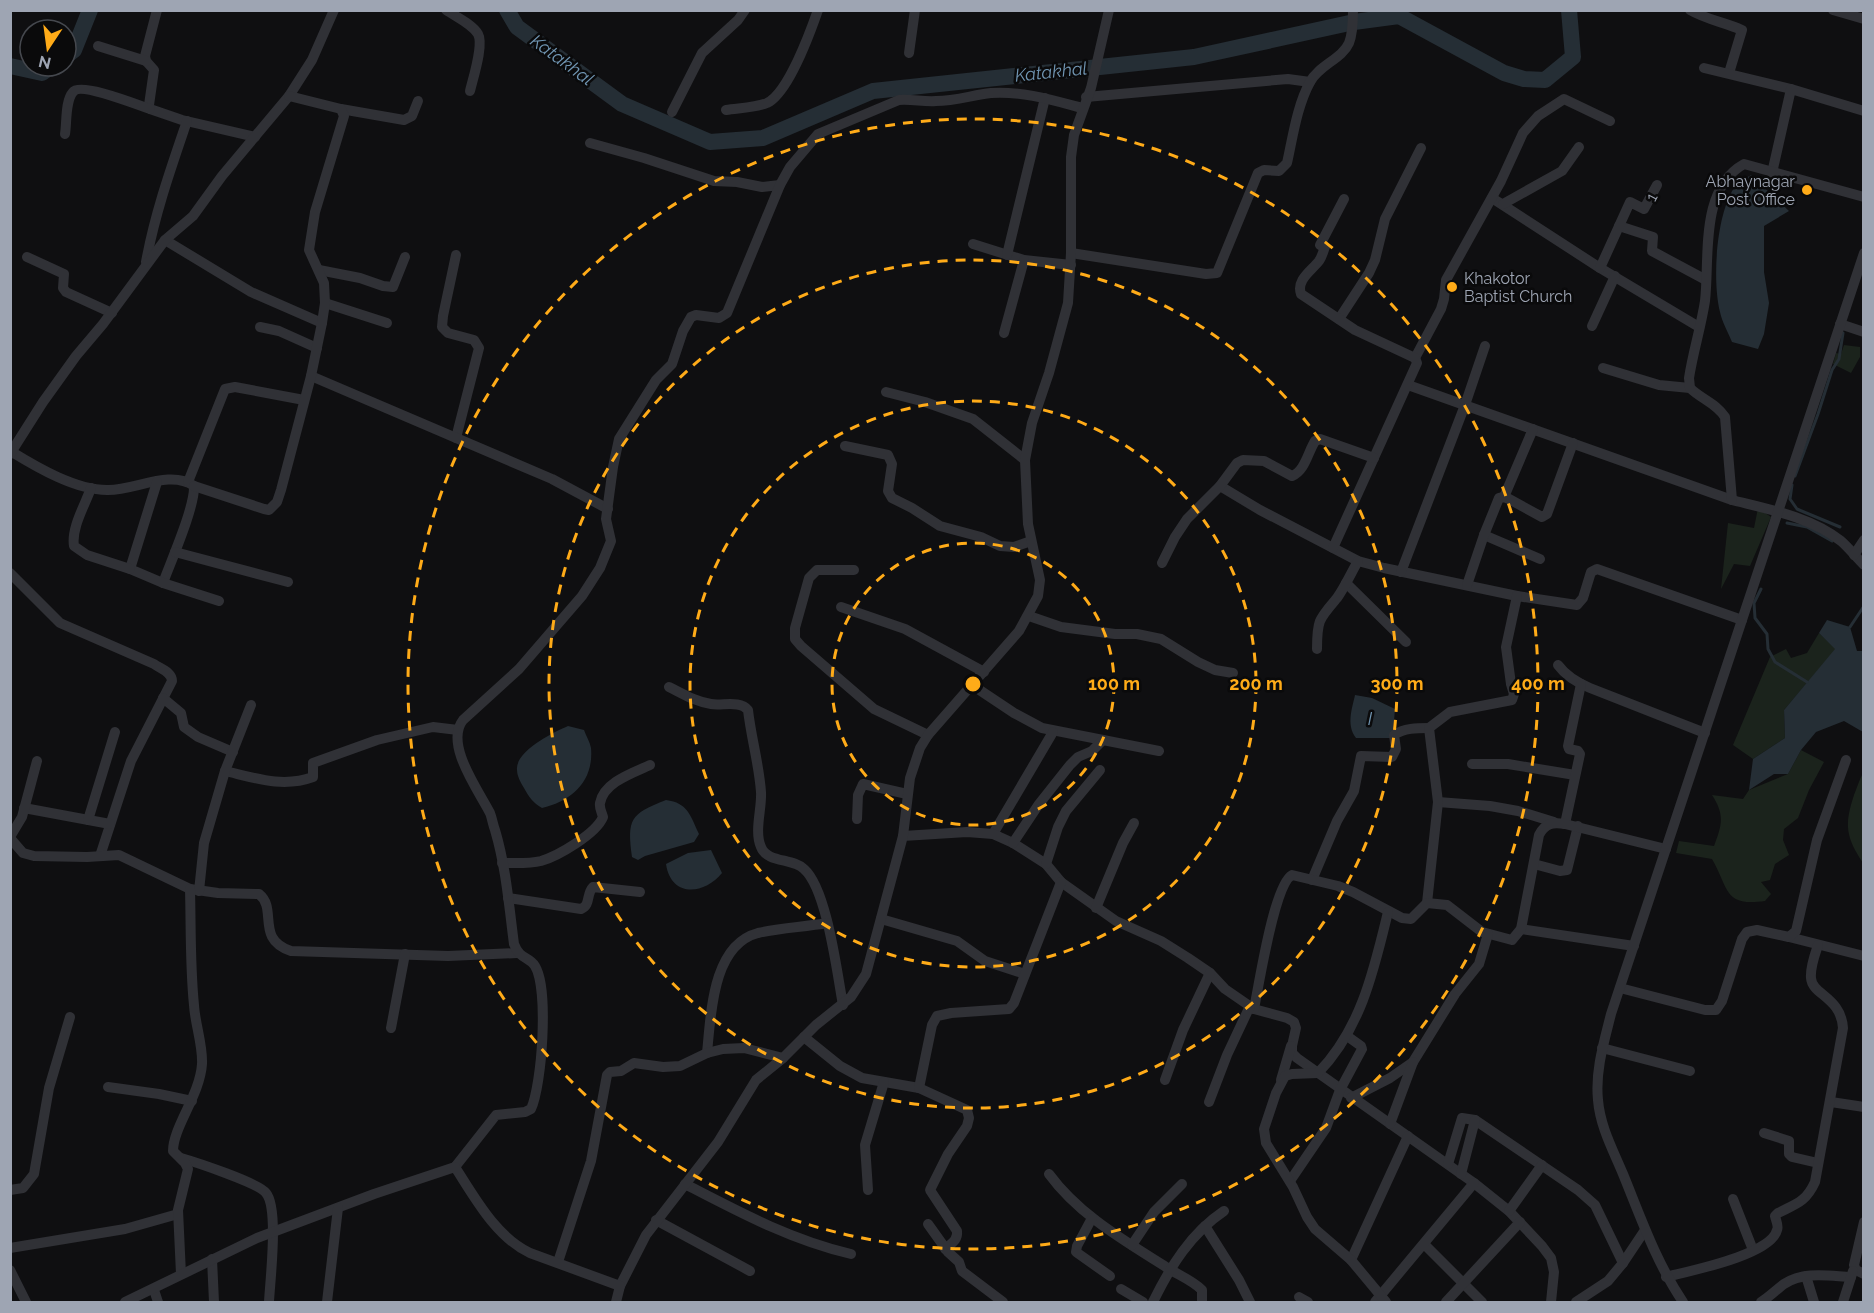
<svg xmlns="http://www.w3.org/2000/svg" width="1874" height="1313" viewBox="0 0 1874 1313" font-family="Raleway,sans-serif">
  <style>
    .green { fill: #1b231c }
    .water { fill: #252e35 }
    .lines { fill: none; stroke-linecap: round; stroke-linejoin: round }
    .stream { stroke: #252e35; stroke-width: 3 }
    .river { stroke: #252e35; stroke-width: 16 }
    .minor { stroke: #303136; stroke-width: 10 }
    .ring { fill: none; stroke: #ffab18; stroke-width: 3; stroke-dasharray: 10 8 }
    .poi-dot { fill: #ffab18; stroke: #0a0a0b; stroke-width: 2 }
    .labels { text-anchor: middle; stroke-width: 5; stroke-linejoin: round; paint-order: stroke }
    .poi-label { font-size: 16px; fill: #9ea5b3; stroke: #0a0a0b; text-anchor: end }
    .street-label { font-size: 16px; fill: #9ea5b3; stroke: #0a0a0b }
    .water-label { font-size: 18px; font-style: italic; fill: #7196b3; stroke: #0a0a0b }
    .centre { fill: #ffab18; stroke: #0a0a0b; stroke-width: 3 }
    .ring-label { font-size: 18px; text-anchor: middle; font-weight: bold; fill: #ffab18; stroke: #0a0a0b; stroke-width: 5; stroke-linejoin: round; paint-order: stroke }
  </style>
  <rect width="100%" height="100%" fill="#0f0f11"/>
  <g class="green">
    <path d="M1844 345 1860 347V357L1851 373 1833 364 1836 353 1841 354Z"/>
    <path d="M1758 508 1771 517 1750 566 1734 564 1721 589 1728 523 1754 528Z"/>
    <path d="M1819 633 1836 649 1784 710 1785 738 1753 759 1733 745 1770 657 1786 649 1791 658 1807 653Z"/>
    <path d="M1801 750 1824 762 1809 790 1798 818 1784 829 1783 840 1789 855 1775 864 1770 880 1761 882 1771 894 1765 901C1723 907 1729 888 1712 859L1676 853 1679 841 1714 846C1722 825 1725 815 1712 795L1743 799 1749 790 1788 774Z"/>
    <path d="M1863 773V863C1846 837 1844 825 1854 795 1857 788 1859 780 1863 773Z"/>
  </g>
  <g class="water">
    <path d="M1751 175 1789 211 1764 226V272L1769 303 1764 334 1758 349 1732 342C1728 332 1722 322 1720 312 1712 280 1716 212 1736 185 1739 181 1746 178 1751 175Z"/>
    <path d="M1827 620 1850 627 1857 651H1863V732L1844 721 1816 732 1801 750 1788 774H1774L1749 790 1753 759 1785 738 1784 710 1835 649 1819 633Z"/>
    <path d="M1355 695 1372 698 1395 709 1393 733 1390 738H1356C1346 725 1352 709 1355 695Z"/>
    <path d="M568 726 584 730C586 736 590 742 591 748 594 781 572 801 542 808 533 803 529 797 524 788 521 783 517 776 517 770 515 751 554 732 568 726Z"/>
    <path d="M666 800C688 803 690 815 699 834L694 842 645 856 638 860 632 857C627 819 630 814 666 800Z"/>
    <path d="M711 850 722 873C704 895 671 898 666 864L688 853Z"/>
  </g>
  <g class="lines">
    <g class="stream">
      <path d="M1795 476 1818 414 1832 370 1839 359 1843 333"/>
      <path d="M1792 485 1790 499 1797 509 1840 527"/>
      <path d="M1787 523 1807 527 1832 541"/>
      <path d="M1761 589 1754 603 1755 618 1767 634 1768 649 1775 662 1807 682"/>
      <path d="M1850 627 1864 606"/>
    </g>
    <g class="river">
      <path d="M507 10 517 27 622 104 710 142 763 138 873 91 1194 57 1354 22 1399 16 1504 73 1524 79 1545 80 1573 57 1569 10"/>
      <path d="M66 56 74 50 90 10"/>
      <path d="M10 66 42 73 52 66"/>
    </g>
    <g class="minor">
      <path d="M157 10 145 56 146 61 154 70 149 105 150 109 182 120 255 137"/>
      <path d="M446 10C456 17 472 24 478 34 484 45 473 78 470 91"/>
      <path d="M1690 10C1707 20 1724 22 1742 30L1729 73"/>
      <path d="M1833 10 1864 19"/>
      <path d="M98 46 146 61"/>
      <path d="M909 53 915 10"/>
      <path d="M1704 68 1791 89"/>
      <path d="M1086 97 1288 79 1310 82"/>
      <path d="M341 109 404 120 412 116 418 101"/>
      <path d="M726 110C738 108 755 108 767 103 788 93 810 33 818 10"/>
      <path d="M672 112 702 53 738 20 745 10"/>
      <path d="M65 134C67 122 65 101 73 92 80 82 138 105 150 109"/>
      <path d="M590 143 644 158 714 181 737 182 762 187 780 185"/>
      <path d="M1772 173 1791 89 1864 111"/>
      <path d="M1492 198 1600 268 1699 327"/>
      <path d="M1503 204 1562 171 1579 147"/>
      <path d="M1619 226 1653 237 1652 251 1706 280"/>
      <path d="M165 240 251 292 322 323"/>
      <path d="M973 244 1024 260 1071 265"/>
      <path d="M1071 253 1206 274 1217 273 1258 173 1264 170 1279 171 1287 163C1293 136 1297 106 1310 82 1319 65 1342 59 1349 43 1353 33 1353 21 1353 10"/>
      <path d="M456 255 443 316 442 327 448 333 474 340 479 348 456 438"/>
      <path d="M1007 255 1045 98"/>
      <path d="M27 257 64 274 63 288 66 292 112 313"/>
      <path d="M146 262C155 213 171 168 187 121"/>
      <path d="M1600 268 1630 202 1644 209 1657 185"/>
      <path d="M319 270 360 278 383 286 393 287 405 257"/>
      <path d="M325 303 387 323"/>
      <path d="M1339 319 1369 273 1375 260 1385 219 1421 148"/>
      <path d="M1840 324 1864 332"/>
      <path d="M1592 326 1615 276"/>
      <path d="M260 327 279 331 317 348"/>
      <path d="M1004 333 1024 260"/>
      <path d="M1415 358 1441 309 1444 299 1446 280 1501 181 1523 133 1538 116 1564 99 1610 121"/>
      <path d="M1603 368 1659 385 1690 388"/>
      <path d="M311 376 552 479 608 509"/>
      <path d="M1408 385 1732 500C1768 509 1811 517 1841 541 1849 548 1856 557 1864 565"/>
      <path d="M886 392 925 402 973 419 1025 460"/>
      <path d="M845 446 888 455 892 464 888 491 892 498 912 508 940 526 981 537 1000 546 1014 547 1031 541"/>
      <path d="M12 452C38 468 76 490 107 490 134 491 170 469 194 486 195 507 171 561 163 583"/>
      <path d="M10 454 43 402 76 356 103 324 165 240 193 216 222 176 289 96 312 60 334 10"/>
      <path d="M157 482 130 569 163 583 219 601"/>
      <path d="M188 482 225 389 235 387 304 400"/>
      <path d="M194 486 264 509 269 510 277 502 281 490 311 376 322 323 325 303 324 283 309 250 315 212 344 116 341 109 289 96"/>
      <path d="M1220 486 1260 510 1358 561 1384 568 1517 596 1577 605 1583 598 1591 572 1597 569 1742 620"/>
      <path d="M91 488C85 505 71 528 74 546L87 555 130 569"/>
      <path d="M1504 497 1533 429"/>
      <path d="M1732 500 1725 417C1716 403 1701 399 1690 388L1689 378C1693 352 1701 327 1705 301 1710 258 1699 189 1744 164L1864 197"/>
      <path d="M1484 535 1540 559"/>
      <path d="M1333 548 1417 363 1415 358 1355 330 1301 294C1296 280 1311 271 1319 261 1322 257 1323 252 1325 247L1320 245 1344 199"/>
      <path d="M175 552 288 582"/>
      <path d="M1854 555 1864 540"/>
      <path d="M1162 563 1175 537 1187 519 1220 486 1237 463 1243 460 1264 461 1292 476C1305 471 1308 452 1315 441L1320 439 1374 458"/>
      <path d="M854 570H817L809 578 795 628V639L801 646 874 709 928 735"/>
      <path d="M1401 572 1465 405 1485 346"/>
      <path d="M10 573 60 623 154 664C161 669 172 672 172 681L131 761 100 856"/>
      <path d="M1346 583 1406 642"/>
      <path d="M1467 585 1484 535 1499 498 1504 497 1509 499 1542 517 1547 514 1573 443"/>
      <path d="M841 607 905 629 984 672"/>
      <path d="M1029 616 1061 627 1115 634H1137L1161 639 1198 662 1215 670 1233 673"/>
      <path d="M1317 649C1317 620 1319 619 1337 598 1345 587 1351 573 1358 561"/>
      <path d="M1558 665C1566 676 1578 683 1590 688L1705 733"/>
      <path d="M972 685 1014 713 1042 728 1159 751"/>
      <path d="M669 687C683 694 696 702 711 704 722 706 740 700 748 710 751 737 759 764 761 792 762 809 754 831 761 847 767 863 793 858 804 869 827 889 837 973 843 1005"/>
      <path d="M163 698 181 713 184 727 198 737 233 752"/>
      <path d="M1472 764H1508L1575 775"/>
      <path d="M225 771C255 778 283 788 313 777V763L377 740 433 727 458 730"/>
      <path d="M1438 802 1490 806 1518 811 1554 822"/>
      <path d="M24 808 110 824"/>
      <path d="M857 819 858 795 863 784 907 794"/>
      <path d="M88 820 115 732"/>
      <path d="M1565 824 1580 754 1578 751 1569 749 1568 746 1581 684"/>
      <path d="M993 834 1053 732"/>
      <path d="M903 836 967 832 993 834 1013 843 1046 864 1061 882 1116 921 1161 941 1188 958 1210 973 1225 989 1254 1009 1287 1018 1294 1022 1296 1028 1292 1046V1053L1297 1058 1474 1183 1509 1211 1542 1246 1551 1258 1554 1272 1551 1302"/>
      <path d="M10 837 22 817 37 761"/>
      <path d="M10 838 23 853 34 856 87 857 119 855 190 889 218 893 259 894C278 909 255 939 291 951L448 956 517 953"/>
      <path d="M1013 843 1039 804 1070 765 1078 757 1092 751 1103 740"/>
      <path d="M502 863C515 863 529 864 541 861 558 856 596 834 603 817 602 813 599 808 600 803 604 782 633 773 650 765"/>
      <path d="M1046 864 1058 827 1066 811 1100 770"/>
      <path d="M1534 864 1560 871 1567 870 1578 826"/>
      <path d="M1312 880 1337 821 1354 791 1361 756 1392 757 1396 749 1394 735C1404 728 1417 728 1429 728"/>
      <path d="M199 891 204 843 225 771 251 705"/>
      <path d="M508 898 581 909C591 905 586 894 593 887L640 892"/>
      <path d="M1427 903 1438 802 1429 728 1450 712 1512 700 1514 694 1511 684 1506 647 1517 596"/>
      <path d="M1096 908 1123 843 1134 823"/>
      <path d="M881 919 957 941 985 961 1025 974"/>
      <path d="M1521 929 1634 946"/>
      <path d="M1789 937 1864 956"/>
      <path d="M1620 988 1705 1010H1716L1722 1001 1742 939 1747 932 1757 930 1789 937 1796 931 1817 840 1846 760"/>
      <path d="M1254 1009C1259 985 1274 885 1292 875L1338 886 1353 892 1402 918 1411 919 1427 903 1447 905 1482 932 1512 940 1521 929 1539 835C1545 823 1553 822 1565 824L1666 849"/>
      <path d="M391 1028 405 954"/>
      <path d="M804 1037 840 1066 862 1078 919 1088 967 1110 969 1118 967 1126 948 1154 930 1190 957 1231C958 1240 952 1243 945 1249"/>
      <path d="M1602 1048 1690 1071"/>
      <path d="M707 1053C711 1015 712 945 758 933 780 928 804 927 827 923"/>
      <path d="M1165 1080 1183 1030 1210 973"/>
      <path d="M1281 1080 1291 1046"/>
      <path d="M108 1087 159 1094 192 1101"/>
      <path d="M919 1088 932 1025 937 1016 951 1013 1009 1009 1014 1003 1061 882"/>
      <path d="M1351 1098 1390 1078 1413 1062 1455 994 1479 964 1488 934"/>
      <path d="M1209 1102 1227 1055 1250 1006"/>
      <path d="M1831 1102 1864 1107"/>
      <path d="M1390 1124 1413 1062"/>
      <path d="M1764 1133 1789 1141V1154L1792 1157 1818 1163"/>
      <path d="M181 1158C195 1162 259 1183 266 1193 279 1208 270 1281 269 1302"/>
      <path d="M1448 1164 1462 1118 1475 1120 1578 1190 1595 1205 1623 1263"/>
      <path d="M455 1167 496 1115 525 1112 531 1109C542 1085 549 989 535 966 529 956 520 960 514 944 509 906 506 867 495 830 493 825 492 818 490 813 479 791 444 744 463 720L519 669 582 596 600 568 611 541 606 519 613 467 619 439 656 380 672 364 683 331 691 317 696 315 719 318 727 313 780 185 790 167 818 134 899 100C912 99 924 102 936 101 955 101 973 95 991 93 1023 91 1052 100 1082 108"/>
      <path d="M1049 1174C1079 1215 1125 1241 1166 1267 1178 1275 1192 1280 1202 1290V1302"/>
      <path d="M1461 1174 1475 1120"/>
      <path d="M1290 1181 1326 1128 1340 1090 1362 1049 1361 1046 1347 1036"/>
      <path d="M685 1184C739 1212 791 1240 851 1254"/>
      <path d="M10 1190 23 1188 34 1174 49 1088 70 1017"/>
      <path d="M868 1190 865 1145 884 1082"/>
      <path d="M1733 1199 1753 1250"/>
      <path d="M1509 1211 1542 1165"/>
      <path d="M1092 1218 1077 1246 1076 1252 1110 1276"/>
      <path d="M656 1220 750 1271"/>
      <path d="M1864 1222 1854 1265 1856 1270 1864 1274"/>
      <path d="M928 1224 948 1252 959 1262 962 1271 1003 1302"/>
      <path d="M1205 1226 1239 1280 1250 1302"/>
      <path d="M1424 1244 1482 1302"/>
      <path d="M1132 1245 1154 1212 1182 1184"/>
      <path d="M10 1248 125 1229 178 1214"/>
      <path d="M212 1259 214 1302"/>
      <path d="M1351 1260 1408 1136"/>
      <path d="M558 1262 591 1161 607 1075 610 1072 621 1071 634 1063 663 1067 680 1066 707 1053 723 1049 744 1048 783 1058"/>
      <path d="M10 1270 26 1302"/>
      <path d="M181 1274 178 1210 188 1169 185 1163 173 1151C173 1127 200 1095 202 1064 203 1045 195 1024 194 1005 190 966 191 927 190 889"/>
      <path d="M1806 1276 1814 1302"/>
      <path d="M1666 1277C1689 1271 1771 1255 1777 1230 1779 1226 1776 1221 1775 1216L1778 1213C1796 1204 1806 1202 1815 1182L1843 1028C1841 997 1812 995 1811 978 1810 967 1815 954 1818 945"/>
      <path d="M620 1286 646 1235 718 1142 756 1080 783 1058 816 1025 851 997 866 974 903 836 910 778 920 748 928 735 1019 631 1038 596 1040 580 1028 524 1025 460 1032 423 1049 373 1068 303 1071 253V157L1074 135 1091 88 1109 10"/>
      <path d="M1121 1289 1143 1302"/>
      <path d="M154 1290 158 1302"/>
      <path d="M1299 1297 1308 1302"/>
      <path d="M125 1302 257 1238 374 1194 455 1167C475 1198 496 1237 530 1253L620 1286 616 1302"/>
      <path d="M327 1302 338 1208"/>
      <path d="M1153 1302C1170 1267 1191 1233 1224 1211"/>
      <path d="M1375 1302 1474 1183"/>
      <path d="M1386 1302 1351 1260 1315 1229 1307 1217 1293 1187 1266 1143 1264 1129 1276 1093 1285 1076 1292 1074 1318 1073C1361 1029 1374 970 1388 912"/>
      <path d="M1446 1302 1520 1222"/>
      <path d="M1576 1302 1608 1281 1623 1263 1645 1230"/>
      <path d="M1683 1302C1656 1262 1641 1218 1623 1174 1613 1150 1600 1126 1598 1100 1595 1071 1604 1042 1611 1014L1864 253"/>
      <path d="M1761 1302C1769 1297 1776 1290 1784 1284 1804 1271 1829 1276 1851 1277"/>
      <path d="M1843 1302 1853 1271"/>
    </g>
  </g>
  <g class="ring">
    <circle cx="973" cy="684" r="141"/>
    <circle cx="973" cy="684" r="283"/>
    <circle cx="973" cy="684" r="424"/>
    <circle cx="973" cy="684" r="565"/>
  </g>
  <g class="poi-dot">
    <circle cx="1807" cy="190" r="6"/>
    <circle cx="1452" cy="287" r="6"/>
  </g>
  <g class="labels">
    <g class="poi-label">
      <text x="1795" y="187">Abhaynagar<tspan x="1795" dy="18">Post Office</tspan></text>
      <text x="1464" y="284" text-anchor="start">Khakotor<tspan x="1464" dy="18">Baptist Church</tspan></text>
    </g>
    <g class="street-label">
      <text transform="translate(1651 197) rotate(-62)" y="6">1</text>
    </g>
    <g class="water-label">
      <text transform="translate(562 60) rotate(36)" y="6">Katakhal</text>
      <text transform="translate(1051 72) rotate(-6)" y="6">Katakhal</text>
      <text x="1370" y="725">I</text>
    </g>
  </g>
  <circle cx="973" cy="684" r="9" class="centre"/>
  <g class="ring-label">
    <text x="1114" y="690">100 m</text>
    <text x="1256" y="690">200 m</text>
    <text x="1397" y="690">300 m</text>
    <text x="1538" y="690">400 m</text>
  </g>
  <rect width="1874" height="1313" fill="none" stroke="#9ea5b3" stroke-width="24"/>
  <g transform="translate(48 48) rotate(193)"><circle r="28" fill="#0a0a0b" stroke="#45484e" stroke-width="1.5"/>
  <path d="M0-4.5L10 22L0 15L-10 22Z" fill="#ffab18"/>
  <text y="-9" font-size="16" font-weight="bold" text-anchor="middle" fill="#9ea5b3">N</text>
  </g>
</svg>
